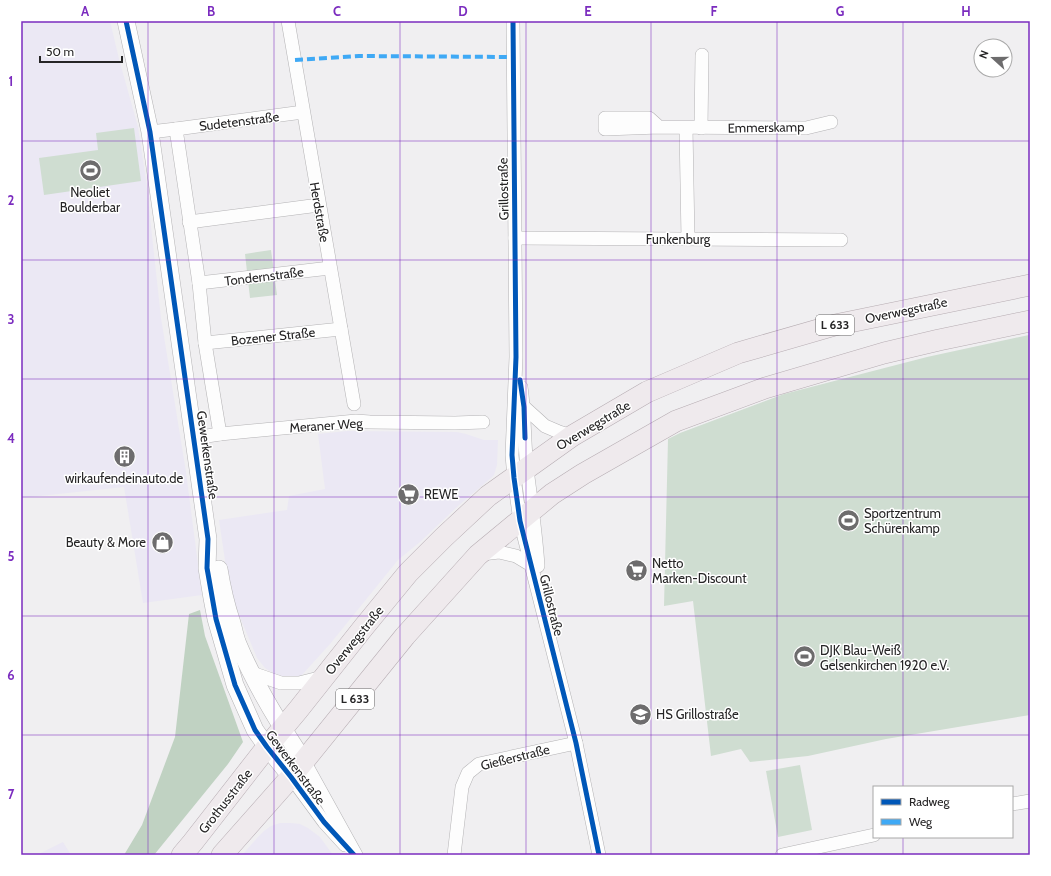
<svg xmlns="http://www.w3.org/2000/svg" width="1051" height="876" viewBox="0 0 1051 876" font-family="Cabin,sans-serif">
  <style>
    .commercial { fill: #ebe8f4 }
    .green { fill: #cfddd1 }
    .forest { fill: #c0d2c2 }
    .lines { fill: none; stroke-linecap: round; stroke-linejoin: round }
    .minor-casing { stroke: #b4b3b5; stroke-width: 14 }
    .tertiary-casing { stroke: #b4b3b5; stroke-width: 18 }
    .primary-casing { stroke: #b6acb2; stroke-width: 22 }
    .minor { stroke: #fdfdfd; stroke-width: 13 }
    .tertiary { stroke: #fdfdfd; stroke-width: 17 }
    .primary { stroke: #efeaed; stroke-width: 21 }
    .quiet { stroke: #3fa9f5; stroke-width: 4; stroke-dasharray: 8 4; stroke-linecap: butt }
    .cycleway-casing { stroke: #fff; stroke-width: 8 }
    .cycleway { stroke: #0057b8; stroke-width: 5 }
    .grid { fill: none; stroke: #7b2cbf; stroke-width: 1; stroke-opacity: 0.55 }
    .labels { text-anchor: middle; stroke-width: 3; stroke-linejoin: round; paint-order: stroke }
    .shield { fill: #fff; stroke: #676667; stroke-width: 1 }
    .shield-label { font-size: 12px; font-weight: bold; fill: #262526 }
    .street-label { font-size: 13px; fill: #262526; stroke: #fff }
    .poi-label { font-size: 13px; fill: #262526; stroke: #fff; text-anchor: start }
    .neatline { fill: none; stroke: #7b2cbf; stroke-width: 1.5 }
    .grid-label { font-size: 13px; text-anchor: middle; font-weight: bold; fill: #7b2cbf }
  </style>
  <rect width="100%" height="100%" fill="#f0eff1"/>
  <g class="commercial">
    <path d="M21 21H110L119 59 138 127 146 180 161 318 186 472 202 595 143 603 124 487 21 498Z"/>
    <path d="M347 431 457 432 466 434 484 440H498L497 465 494 475 491 478 458 506 420 542 398 560 330 644 301 676 286 677 274 674 265 668 257 658 234 603 227 574 219 520 287 510 289 496 325 489 318 434Z"/>
    <path d="M280 823H291L300 824 308 828 320 837 333 855H242L257 838 264 831 271 826Z"/>
    <path d="M63 842 71 855H37Z"/>
  </g>
  <g class="green">
    <path d="M134 128 141 181 44 195 39 158 98 150 96 133Z"/>
    <path d="M271 250 277 295 250 298 245 254Z"/>
    <path d="M1029 335 1030 336V715L886 739 808 756 750 762 741 749 711 756 693 601 664 606 668 439 680 433 784 394 927 357Z"/>
    <path d="M800 765 812 830 778 837 766 771Z"/>
  </g>
  <path class="forest" d="M200 610 205 636 243 742 228 764 154 855H124L142 825 175 737 189 614Z"/>
  <g class="lines">
    <defs>
      <g id="minor">
        <path d="M288 21 354 404"/>
        <path d="M513 21 516 357 512 455 514 478 520 521 576 743 599 855"/>
        <path d="M659 127 605 129V118H649L659 127 806 128 831 122"/>
        <path d="M686 128 688 239"/>
        <path d="M701 128 702 55"/>
        <path d="M176 129 303 112"/>
        <path d="M150 132 176 129 199 283 205 343 220 434"/>
        <path d="M189 222 319 205"/>
        <path d="M515 238 841 240"/>
        <path d="M199 283 330 268"/>
        <path d="M205 343 341 329"/>
        <path d="M521 387C525 414 524 442 527 469 531 501 536 534 538 566"/>
        <path d="M524 407 545 426 559 432 572 436"/>
        <path d="M194 438 220 434 356 421 370 422 455 423 483 422"/>
        <path d="M482 554 499 552 516 556 531 565"/>
        <path d="M252 673 281 683H299L323 677"/>
        <path d="M304 761 356 855"/>
        <path d="M291 777 324 822 345 845"/>
        <path d="M1012 804 1030 801"/>
        <path d="M454 855 462 787 468 773 479 764 576 743"/>
        <path d="M782 855 874 835"/>
      </g>
      <g id="tertiary">
        <path d="M126 21 150 132 208 539 207 568 212 598 216 619 235 685 255 730 267 747 291 777"/>
        <path d="M219 569C222 588 226 605 232 623 234 630 235 637 238 644 255 685 279 724 304 761"/>
      </g>
      <g id="primary">
        <path d="M182 855 193 842 267 747 298 710 363 628 408 573 444 537 488 496 572 436 647 392 738 353 835 325 1030 285"/>
        <path d="M222 855 291 777 405 636 478 555 552 494 583 474 676 421 765 388 884 353 939 340 1030 321"/>
      </g>
    </defs>
    <use href="#minor" class="minor-casing"/>
    <use href="#tertiary" class="tertiary-casing"/>
    <use href="#primary" class="primary-casing"/>
    <use href="#minor" class="minor"/>
    <use href="#tertiary" class="tertiary"/>
    <use href="#primary" class="primary"/>
    <path class="quiet" d="M295 60 359 56 513 57"/>
    <defs>
      <g id="cycleway">
        <path d="M126 21 150 132 208 539 207 568 216 619 235 685 255 730 267 747 291 777 324 822 354 855"/>
        <path d="M513 21 516 357 512 455 514 478 520 521 576 743 599 855"/>
        <path d="M520 380 524 407 525 438"/>
      </g>
    </defs>
    <use href="#cycleway" class="cycleway-casing"/>
    <use href="#cycleway" class="cycleway"/>
  </g>
  <path class="grid" d="M148 21V855M274 21V855M400 21V855M526 21V855M651 21V855M777 21V855M903 21V787M21 141H1030M21 260H1030M21 379H1030M21 497H1030M21 616H1030M21 735H1030M903 837V855"/>
  <defs>
    <symbol id="stadium-disc" viewBox="-11 -11 22 22"><circle r="9.5" fill="#6d6c6d" stroke="#fff"/><path d="M0-5a6.5 5 0 1 0 0 10a6.5 5 0 1 0 0-10ZM-3.5-1.8h7v3.6h-7Z" fill="#fff"/></symbol>
    <symbol id="building-disc" viewBox="-11 -11 22 22"><circle r="9.5" fill="#6d6c6d" stroke="#fff"/><path d="M-4-6H4V6H1V3H-1V6H-4ZM-2.5-4.3h1.7v1.8h-1.7ZM.8-4.3h1.7v1.8H.8ZM-2.5-1h1.7V.8h-1.7ZM.8-1h1.7V.8H.8Z" fill="#fff"/></symbol>
    <symbol id="supermarket-disc" viewBox="-11 -11 22 22"><circle r="9.5" fill="#6d6c6d" stroke="#fff"/><path d="M-6-5.5h2.5l.6 2H6L4.5 2H-2.5L-4.4-4H-6ZM-1.5 3.2a1.3 1.3 0 1 0 .1 0ZM3 3.2a1.3 1.3 0 1 0 .1 0Z" fill="#fff"/></symbol>
    <symbol id="shop-disc" viewBox="-11 -11 22 22"><circle r="9.5" fill="#6d6c6d" stroke="#fff"/><path d="M-5-2.5h2.3a2.7 3.5 0 0 1 5.4 0H5L5.5 6h-11ZM-1.5-2.5h3a1.5 2.3 0 0 0-3 0Z" fill="#fff"/></symbol>
    <symbol id="school-disc" viewBox="-11 -11 22 22"><circle r="9.5" fill="#6d6c6d" stroke="#fff"/><path d="M0-5L7-2L0 1L-7-2ZM-4 1L0 2.5L4 1V4Q0 6-4 4Z" fill="#fff"/></symbol>
  </defs>
  <g fill-rule="evenodd">
    <use href="#stadium-disc" x="78" y="158" width="25" height="25"/>
    <use href="#building-disc" x="112" y="444" width="25" height="25"/>
    <use href="#supermarket-disc" x="396" y="482" width="25" height="25"/>
    <use href="#stadium-disc" x="836" y="508" width="25" height="25"/>
    <use href="#shop-disc" x="150" y="530" width="25" height="25"/>
    <use href="#supermarket-disc" x="624" y="558" width="25" height="25"/>
    <use href="#stadium-disc" x="792" y="644" width="25" height="25"/>
    <use href="#school-disc" x="628" y="702" width="25" height="25"/>
  </g>
  <g class="labels">
    <g class="shield">
      <rect x="816" y="315" width="38" height="20" rx="3"/>
      <rect x="336" y="689" width="38" height="20" rx="3"/>
    </g>
    <g class="shield-label">
      <text x="835" y="329">L 633</text>
      <text x="355" y="703">L 633</text>
    </g>
    <g class="street-label">
      <text transform="translate(239 121) rotate(-7)" y="5">Sudetenstraße</text>
      <text transform="translate(766 127) rotate(-1)" y="5">Emmerskamp</text>
      <text transform="translate(503 189) rotate(-91)" y="5">Grillostraße</text>
      <text transform="translate(320 212) rotate(80)" y="5">Herdstraße</text>
      <text x="678" y="244">Funkenburg</text>
      <text transform="translate(264 276) rotate(-7)" y="5">Tondernstraße</text>
      <text transform="translate(906 310) rotate(-12)" y="5">Overwegstraße</text>
      <text transform="translate(273 336) rotate(-6)" y="5">Bozener Straße</text>
      <text transform="translate(326 425) rotate(-4)" y="5">Meraner Weg</text>
      <text transform="translate(593 425) rotate(-31)" y="5">Overwegstraße</text>
      <text transform="translate(208 455) rotate(82)" y="5">Gewerkenstraße</text>
      <text transform="translate(552 605) rotate(76)" y="5">Grillostraße</text>
      <text transform="translate(354 640) rotate(-51)" y="5">Overwegstraße</text>
      <text transform="translate(515 757) rotate(-14)" y="5">Gießerstraße</text>
      <text transform="translate(296 767) rotate(53)" y="5">Gewerkenstraße</text>
      <text transform="translate(225 801) rotate(-52)" y="5">Grothusstraße</text>
    </g>
    <g class="poi-label">
      <text x="90" y="197" text-anchor="middle">Neoliet<tspan x="90" dy="15">Boulderbar</tspan></text>
      <text x="124" y="483" text-anchor="middle">wirkaufendeinauto.de</text>
      <text x="424" y="499">REWE</text>
      <text x="864" y="518">Sportzentrum<tspan x="864" dy="15">Schürenkamp</tspan></text>
      <text x="146" y="547" text-anchor="end">Beauty &amp; More</text>
      <text x="652" y="568">Netto<tspan x="652" dy="15">Marken-Discount</tspan></text>
      <text x="820" y="655">DJK Blau-Weiß<tspan x="820" dy="15">Gelsenkirchen 1920 e.V.</tspan></text>
      <text x="656" y="719">HS Grillostraße</text>
    </g>
  </g>
  <rect width="1051" height="876" fill="none" stroke="#ffffff" stroke-width="44"/>
  <rect x="873" y="786" width="140" height="52" fill="#ffffff" stroke="#a8a8a8"/>
  <rect x="881" y="799" width="20" height="6" fill="#0057b8" stroke="#a8a8a8"/>
  <text x="909" y="806" font-size="12" fill="#262526">Radweg</text>
  <rect x="881" y="819" width="20" height="6" fill="#3fa9f5" stroke="#a8a8a8"/>
  <text x="909" y="826" font-size="12" fill="#262526">Weg</text>
  <g transform="translate(993 58) rotate(291)"><circle r="19" fill="#ffffff" stroke="#a8a8a8"/>
  <path d="M0-3L7 15L0 10L-7 15Z" fill="#6d6c6d"/>
  <text y="-6" font-size="11" font-weight="bold" text-anchor="middle" fill="#262526">N</text>
  </g>
  <path d="M40 56v6h82v-6" fill="none" stroke="#262526" stroke-width="2"/>
  <text x="46" y="56" font-size="12" fill="#262526" stroke="#ffffff" stroke-width="3" paint-order="stroke">50 m</text>
  <rect x="22" y="22" width="1007" height="832" class="neatline"/>
  <g class="grid-label">
    <text x="85" y="16">A</text>
    <text x="211" y="16">B</text>
    <text x="337" y="16">C</text>
    <text x="463" y="16">D</text>
    <text x="588" y="16">E</text>
    <text x="714" y="16">F</text>
    <text x="840" y="16">G</text>
    <text x="966" y="16">H</text>
    <text x="11" y="86">1</text>
    <text x="11" y="205">2</text>
    <text x="11" y="324">3</text>
    <text x="11" y="443">4</text>
    <text x="11" y="561">5</text>
    <text x="11" y="680">6</text>
    <text x="11" y="799">7</text>
  </g>
</svg>
